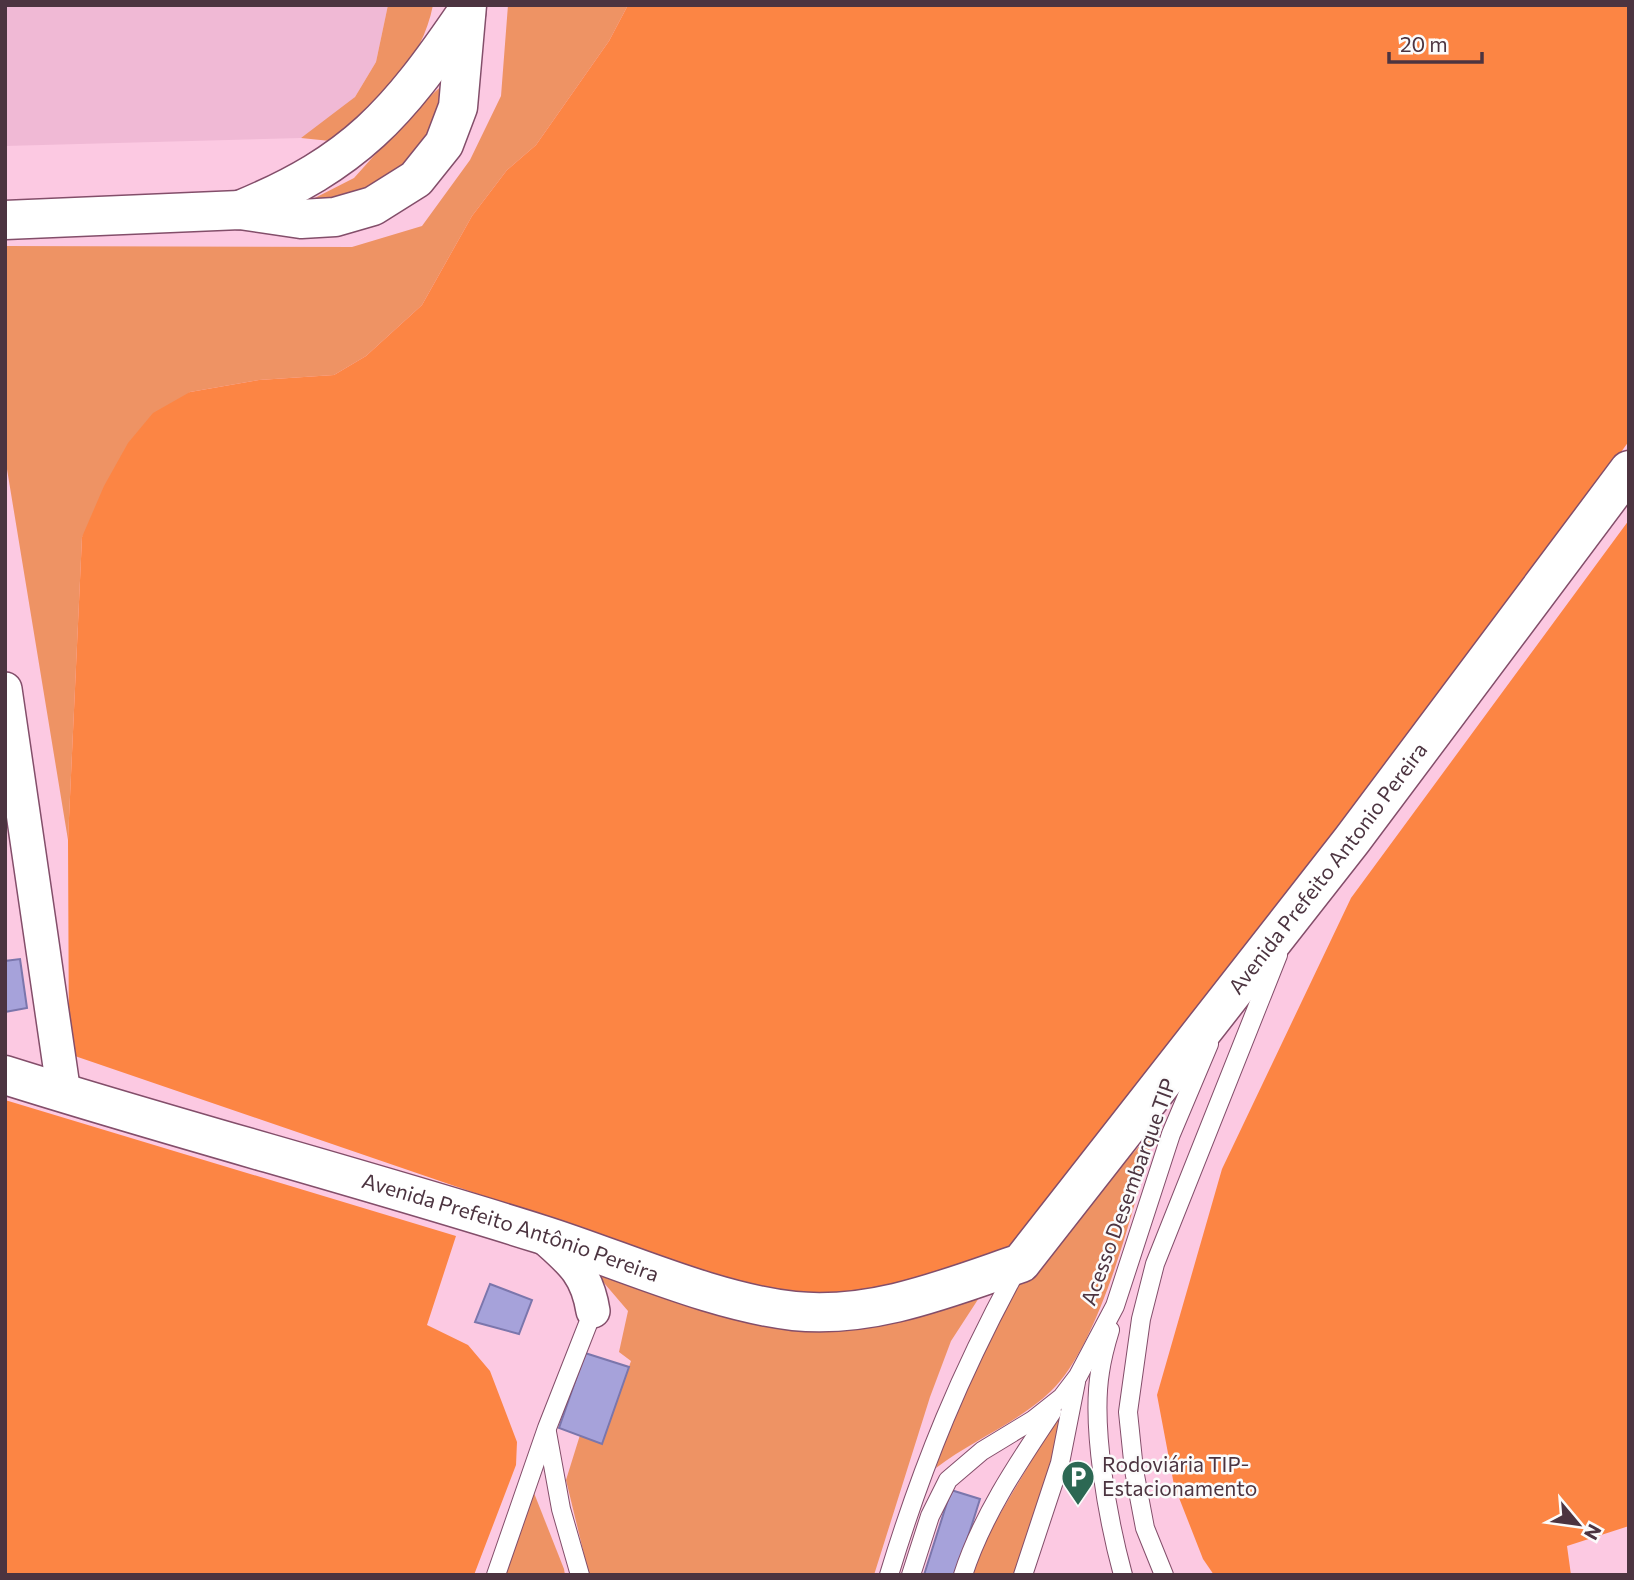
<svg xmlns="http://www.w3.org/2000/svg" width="1634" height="1580" viewBox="0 0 1634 1580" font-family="Commissioner,sans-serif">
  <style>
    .built { fill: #f0b9d5 }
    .green { fill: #ee9364 }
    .forest { fill: #fc8544 }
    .building { fill: #a6a2da; stroke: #7b76ac; stroke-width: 2 }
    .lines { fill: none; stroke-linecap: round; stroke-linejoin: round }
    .lane-casing { stroke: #834e6a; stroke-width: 20 }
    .street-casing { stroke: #834e6a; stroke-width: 36 }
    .secondary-casing { stroke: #834e6a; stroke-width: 41 }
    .lane { stroke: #fff; stroke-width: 18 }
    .street { stroke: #fff; stroke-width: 33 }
    .secondary { stroke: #fff; stroke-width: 38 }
    .labels { text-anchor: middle; stroke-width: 5; stroke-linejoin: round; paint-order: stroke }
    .street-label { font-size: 21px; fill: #4c3440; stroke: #fbfbfb }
    .poi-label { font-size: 21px; fill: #4c3440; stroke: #fbfbfb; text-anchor: start }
  </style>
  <rect width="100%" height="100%" fill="#fcc9e2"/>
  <path class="built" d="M5 5H388L376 62 355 97 328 121 301 138 5 146Z"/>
  <g class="green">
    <path d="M388 5H433C422 62 379 102 340 142L301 138 355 97 376 62Z"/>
    <path d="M508 5H628L609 41 536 145 507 170 472 216 422 305 366 356 334 375 259 380 190 392 82 537 68 840 5 457V246L352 247 422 226 470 160 501 96Z"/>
    <path d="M448 80 444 118 391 189 305 203 354 178 415 110Z"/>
    <path d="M1155 1129C1136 1199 1102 1342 1051 1391 1018 1423 972 1440 936 1468L952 1412 984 1341 1029 1267Z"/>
    <path d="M581 1256 988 1284 951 1341 930 1397 874 1575H589L566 1480 580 1435 602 1444 631 1361 619 1352 628 1311Z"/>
    <path d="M1063 1407 1055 1451 1017 1572 1015 1575H970L984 1541Z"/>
    <path d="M534 1493 564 1569 565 1575H504Z"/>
  </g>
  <g class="forest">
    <path d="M628 5H1629V441L1217 1012 1012 1248 861 1296 773 1295 69 1054 68 840 82 537 104 486 128 443 153 413 190 392 259 380 334 375 366 356 422 305 472 216 507 170 536 145 609 41Z"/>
    <path d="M1629 520V1526L1567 1546 1571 1575H1214L1203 1559 1174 1485 1157 1395 1222 1169 1351 898Z"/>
    <path d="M5 1100 456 1236 427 1325 468 1345 490 1371 517 1442 516 1465 474 1575 5 1574Z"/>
  </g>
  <g class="building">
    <path d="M20 959 27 1008 5 1012V961Z"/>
    <path d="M490 1284 532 1300 519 1334 475 1322Z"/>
    <path d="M585 1353 629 1367 602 1444 559 1428Z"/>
    <path d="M951 1490 980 1499 956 1575H924Z"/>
  </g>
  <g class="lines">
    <defs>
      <g id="lane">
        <path d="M1110 1330C1106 1343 1102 1358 1100 1372 1091 1427 1108 1520 1123 1575"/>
        <path d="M547 1432 561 1509 580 1575"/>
        <path d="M496 1575 547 1428 593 1311"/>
        <path d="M889 1575C923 1463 961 1372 1017 1269"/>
        <path d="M911 1575 930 1516 948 1480 982 1451 1033 1420 1062 1397 1078 1376 1115 1306 1171 1134 1209 1044"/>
        <path d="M963 1575C982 1516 1018 1463 1052 1412"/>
        <path d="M1023 1575 1060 1463 1076 1382"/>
        <path d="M1164 1575 1145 1528 1134 1470 1128 1412 1141 1319 1155 1264 1278 955"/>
      </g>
      <g id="street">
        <path d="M5 689 64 1094"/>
        <path d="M544 1237C571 1261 587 1273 593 1311"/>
      </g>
      <g id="secondary">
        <path d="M240 210C356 162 397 114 466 13"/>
        <path d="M5 220 240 210 301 219 335 217 373 206 416 179 444 144 458 107 467 5"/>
        <path id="s1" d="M5 1075C183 1131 363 1178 540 1234 620 1259 712 1302 794 1311 873 1319 948 1288 1021 1263L1352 840 1629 470"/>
      </g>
    </defs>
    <use href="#lane" class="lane-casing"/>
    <use href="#street" class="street-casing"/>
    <use href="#secondary" class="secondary-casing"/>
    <use href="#lane" class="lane"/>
    <use href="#street" class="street"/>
    <use href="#secondary" class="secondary"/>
  </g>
  <defs>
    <symbol id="parking-pin" viewBox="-11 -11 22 30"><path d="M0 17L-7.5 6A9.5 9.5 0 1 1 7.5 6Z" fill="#2c6853" stroke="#fbfbfb"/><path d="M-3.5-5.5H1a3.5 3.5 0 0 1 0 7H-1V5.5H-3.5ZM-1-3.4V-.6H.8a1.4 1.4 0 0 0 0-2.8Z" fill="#fff"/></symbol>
  </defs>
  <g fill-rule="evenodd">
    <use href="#parking-pin" x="1059" y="1458" width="38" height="52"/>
  </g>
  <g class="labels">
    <g class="street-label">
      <text dy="7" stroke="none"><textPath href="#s1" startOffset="1558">Avenida Prefeito Antonio Pereira</textPath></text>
      <text transform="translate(1129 1192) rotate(-70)" y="7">Acesso Desembarque TIP</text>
      <text dy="7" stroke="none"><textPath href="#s1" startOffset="528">Avenida Prefeito Antônio Pereira</textPath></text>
    </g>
    <g class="poi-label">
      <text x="1102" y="1472">Rodoviária TIP-<tspan x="1102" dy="24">Estacionamento</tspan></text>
    </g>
  </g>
  <rect width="1634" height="1580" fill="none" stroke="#4c3440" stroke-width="14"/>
  <g transform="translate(1578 1524) rotate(119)" stroke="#fbfbfb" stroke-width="5" paint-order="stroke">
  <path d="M0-5L12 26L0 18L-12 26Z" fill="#4c3440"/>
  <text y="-10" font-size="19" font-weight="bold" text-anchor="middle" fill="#4c3440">N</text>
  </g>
  <path d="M1389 52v10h93v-10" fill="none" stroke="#4c3440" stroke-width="3.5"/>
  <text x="1400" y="52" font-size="21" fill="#4c3440" stroke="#fbfbfb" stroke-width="5" paint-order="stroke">20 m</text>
</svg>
